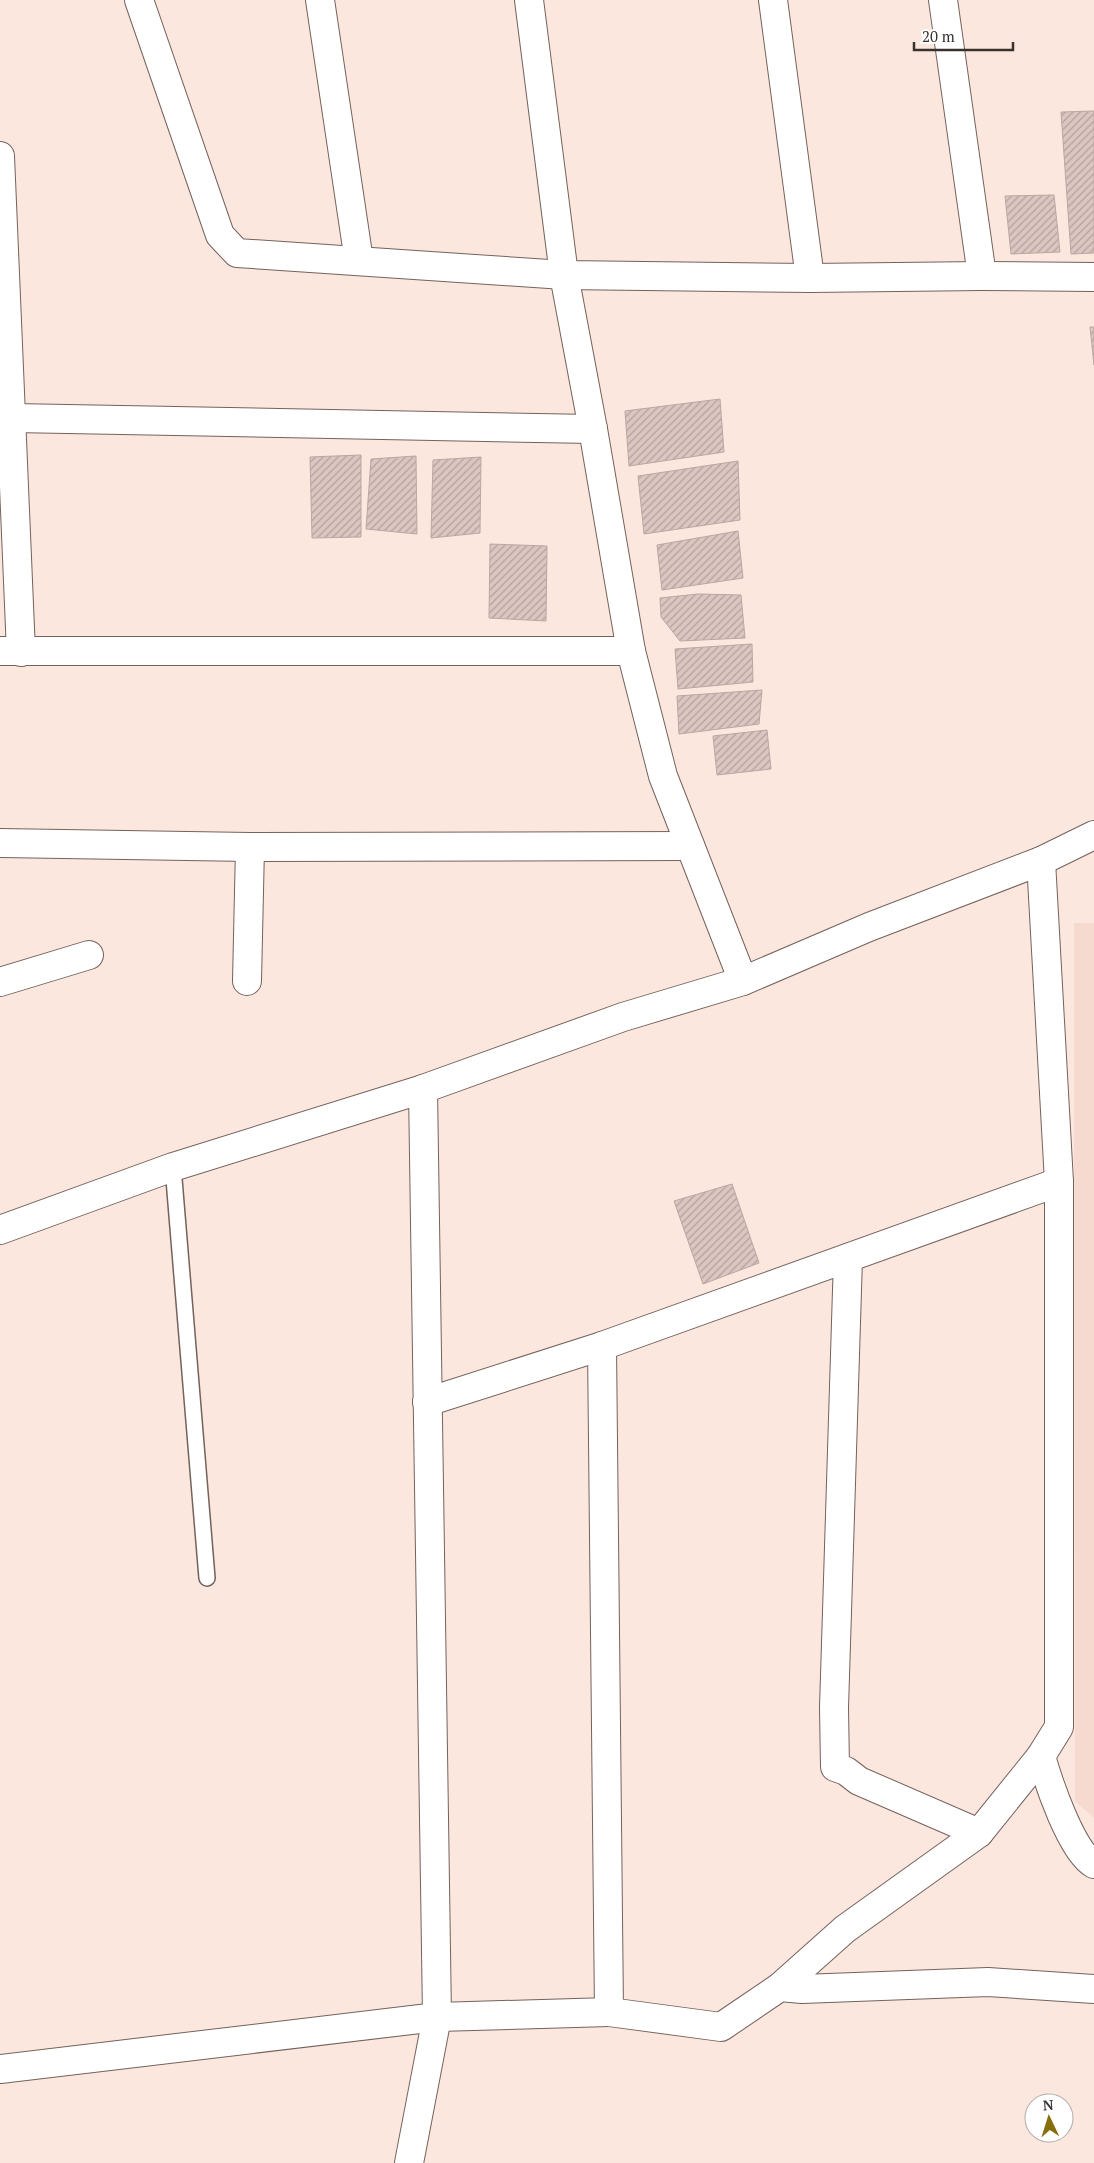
<svg xmlns="http://www.w3.org/2000/svg" width="1094" height="2163" viewBox="0 0 1094 2163" font-family="'PT Serif',serif">
  <style>
    .built { fill: #f6d9cf }
    .building { fill: url(#building-hatch); stroke: #bba6a1 }
    .lines { fill: none; stroke-linecap: round; stroke-linejoin: round }
    .lane-casing { stroke: #74625c; stroke-width: 18 }
    .street-casing { stroke: #74625c; stroke-width: 30 }
    .lane { stroke: #fff; stroke-width: 15 }
    .street { stroke: #fff; stroke-width: 28 }
  </style>
  <defs>
    <pattern id="building-hatch" width="6" height="6" patternUnits="userSpaceOnUse" patternTransform="scale(1.25)"><rect width="6" height="6" fill="#dcc6c1"/><path d="M-1 1l2-2M0 6l6-6M5 7l2-2" fill="none" stroke="#b3a19d"/></pattern>
  </defs>
  <rect width="100%" height="100%" fill="#fce7df"/>
  <path class="built" d="M1074 923H1094V1818L1075 1801Z"/>
  <g class="building">
    <path d="M1094 111V253L1071 254 1061 112Z"/>
    <path d="M1054 195 1060 252 1011 254 1005 196Z"/>
    <path d="M1090 327H1094V365Z"/>
    <path d="M720 399 724 452 629 466 625 411Z"/>
    <path d="M361 455V537L312 538 310 457Z"/>
    <path d="M416 456 417 534 366 529 371 459Z"/>
    <path d="M481 457 480 533 431 538 433 460Z"/>
    <path d="M738 461 740 520 644 534 638 476Z"/>
    <path d="M738 531 743 578 662 590 657 545Z"/>
    <path d="M490 544 547 546 546 621 489 618Z"/>
    <path d="M698 594 741 595 745 638 680 641 661 617 660 598Z"/>
    <path d="M752 644 753 682 678 689 675 649Z"/>
    <path d="M762 690 759 724 679 734 677 696Z"/>
    <path d="M767 730 771 769 717 775 713 736Z"/>
    <path d="M732 1184 759 1263 703 1284 674 1201Z"/>
  </g>
  <g class="lines">
    <defs>
      <path id="lane" d="M173 1167 207 1578"/>
      <g id="street">
        <path d="M139 0 220 235 237 253 564 275 810 278 982 276 1094 277"/>
        <path d="M320 0 359 261"/>
        <path d="M529 0 564 275 593 429 631 651 663 776 743 981"/>
        <path d="M773 0 810 278"/>
        <path d="M943 0 982 276"/>
        <path d="M0 156 21 652"/>
        <path d="M13 418 593 429"/>
        <path d="M0 651H631"/>
        <path d="M0 843 250 847 690 846"/>
        <path d="M1041 861 1059 1182V1727L1041 1756C1048 1781 1071 1851 1094 1864"/>
        <path d="M247 981 250 847"/>
        <path d="M0 982 89 955"/>
        <path d="M0 1230 173 1167 423 1089 623 1017 743 981 869 927 1041 861 1094 835"/>
        <path d="M848 1258 834 1708 835 1767 846 1771 859 1781 979 1833"/>
        <path d="M427 1402 602 1346 1059 1182"/>
        <path d="M780 1987 845 1929 979 1833 1041 1756"/>
        <path d="M609 2012 721 2027 780 1987 802 1989 988 1982 1094 1989"/>
        <path d="M0 2069 437 2017 609 2012 602 1346"/>
        <path d="M409 2163 437 2017 423 1089"/>
      </g>
    </defs>
    <use href="#lane" class="lane-casing"/>
    <use href="#street" class="street-casing"/>
    <use href="#lane" class="lane"/>
    <use href="#street" class="street"/>
  </g>
  <g transform="translate(1049 2118) rotate(356)"><circle r="24" fill="#ffffff" stroke="#b0adab"/>
  <path d="M0-4L9 19L0 12L-9 19Z" fill="#886d0c"/>
  <text y="-8" font-size="14" font-weight="bold" text-anchor="middle" fill="#39312e">N</text>
  </g>
  <path d="M914 42v8h99v-8" fill="none" stroke="#39312e" stroke-width="2.5"/>
  <text x="922" y="42" font-size="15" fill="#39312e" stroke="#ffffff" stroke-width="4" paint-order="stroke">20 m</text>
</svg>
